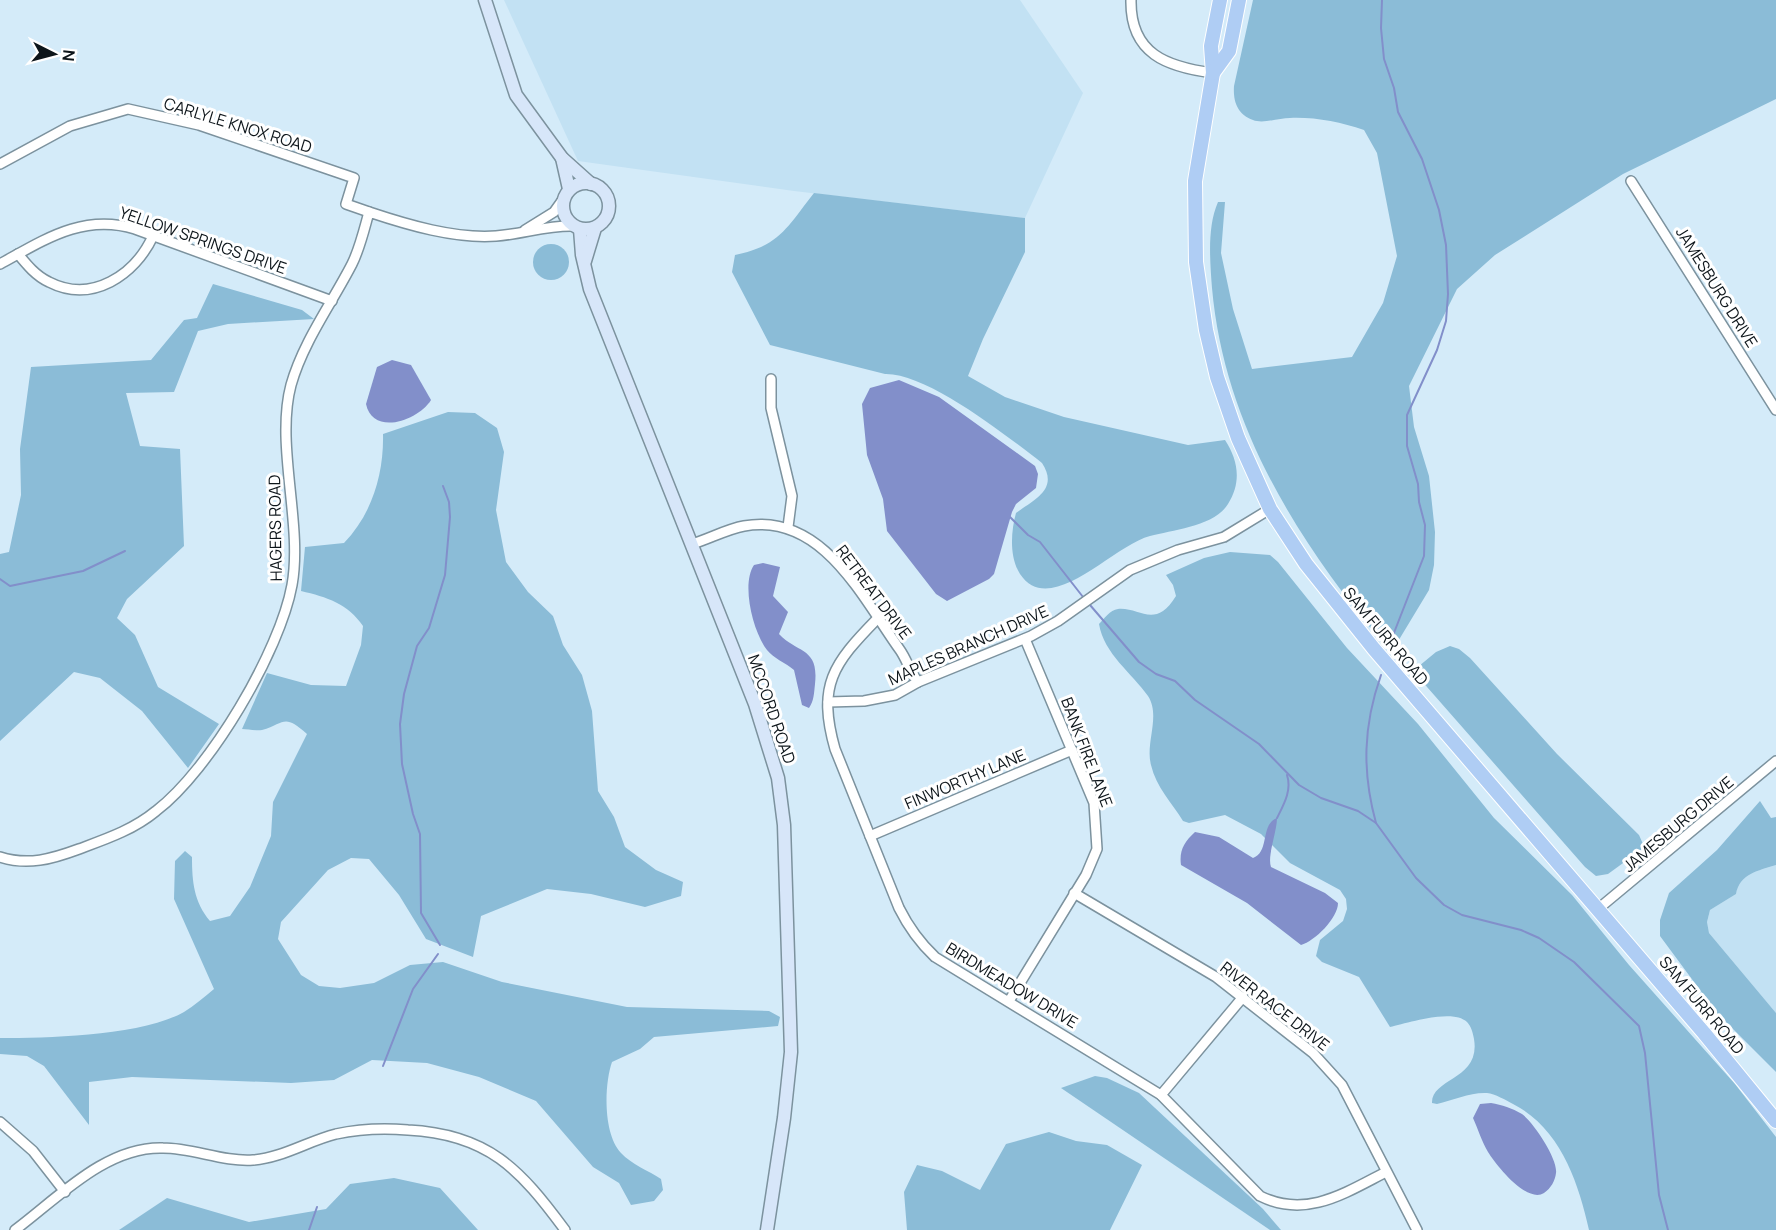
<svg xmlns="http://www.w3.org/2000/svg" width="1776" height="1230" viewBox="0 0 1776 1230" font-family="Manrope,sans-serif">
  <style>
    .built { fill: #c2e1f3 }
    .green { fill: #8bbcd7 }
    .water { fill: #828fca }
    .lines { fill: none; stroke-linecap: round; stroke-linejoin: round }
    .stream { stroke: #828fca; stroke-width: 2 }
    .street-casing { stroke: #7c929e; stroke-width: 12 }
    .secondary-casing { stroke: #7c929e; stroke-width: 15 }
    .primary-casing { stroke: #fff; stroke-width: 16 }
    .street { stroke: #fff; stroke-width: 9 }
    .secondary { stroke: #d7e6f9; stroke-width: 12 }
    .primary { stroke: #afcdf4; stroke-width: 14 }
    .labels { text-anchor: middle; stroke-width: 6; stroke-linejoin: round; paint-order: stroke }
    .street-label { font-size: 16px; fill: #0d151a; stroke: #fff }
  </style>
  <rect width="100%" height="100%" fill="#d4ebf9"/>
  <g class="built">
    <path d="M504 0H1020L1083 93 1025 218 794 191 578 161Z"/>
    <path d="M1776 865V1013L1709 933 1707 922 1710 910 1736 894 1738 884 1747 874Z"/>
  </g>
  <g class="green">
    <path d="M1253 0H1776V99L1623 174 1495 255 1457 289 1409 386 1414 427 1429 476 1435 532 1434 565 1429 590 1397 643 1381 641C1296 538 1224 424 1212 288 1210 261 1207 227 1218 202H1225L1221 253 1233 309 1252 369 1352 357 1383 303 1397 256 1377 153 1364 130C1340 122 1315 117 1290 118 1279 118 1263 124 1253 120 1237 114 1233 101 1234 86Z"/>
    <path d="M814 193 1025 218V252L983 339 968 376 1005 397 1064 417 1188 445 1225 440C1238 460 1242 482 1228 504 1215 526 1173 530 1150 536 1112 546 1050 619 1020 574 1009 557 1011 531 1016 513 1035 499 1059 489 1042 463 1008 437 928 373 885 374L770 345 732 272 735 255C780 246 787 227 814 193Z"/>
    <circle cx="551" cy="262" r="18"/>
    <path d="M213 284 302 310 314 319 228 324 198 331 174 392 126 393 140 446 180 449 184 546 127 599 117 618 135 635 158 687 219 724 188 768 142 711 100 678 74 672 0 741V554L9 552 21 495 20 449 31 367 151 360 184 320 197 318Z"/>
    <path d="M448 412 475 413 497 428 504 452 496 510 506 562 528 592 553 616 563 645 582 675 592 711 598 791 614 817 625 847 656 870 683 882 681 896 645 907 591 894 547 889 481 916 473 957 426 939 399 895 369 859 351 858 328 870 281 922 278 939 301 975 319 986 340 988 374 983 410 965 443 962 502 982 627 1007 769 1011 780 1017 778 1026 654 1037 640 1049 612 1062C604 1085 603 1134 621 1153 631 1164 649 1171 661 1179L663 1190 654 1201 631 1205 619 1183 593 1167 536 1101 479 1077 427 1063 372 1060 334 1080 291 1083 132 1077 89 1082V1125L44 1066 27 1056 0 1054V1038C50 1038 141 1036 184 1012 194 1006 204 997 214 989L174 899 175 861 185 851 192 857C192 882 194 902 210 921L230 916 250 887 271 836 273 802 307 734C284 713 285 723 262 730 256 731 248 729 242 729L267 673 311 685 346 686 361 645 363 626C348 604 327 597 301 591L305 547 344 543C372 514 384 474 383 434Z"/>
    <path d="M1230 552 1270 555 1278 562 1347 648 1418 724 1494 818 1572 895 1629 965 1735 1084 1776 1137V1230H1589C1578 1181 1560 1128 1513 1104 1506 1100 1495 1094 1487 1093 1471 1092 1453 1100 1437 1104L1432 1103C1431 1078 1481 1080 1474 1039 1473 1033 1471 1026 1467 1022 1453 1008 1407 1023 1390 1027L1359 977 1322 962 1316 956 1320 940 1343 921 1347 909 1346 899 1340 890 1290 863 1261 834 1225 815 1189 823 1183 821C1172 803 1156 787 1151 765 1145 743 1161 716 1148 696 1132 673 1104 654 1099 624 1104 619 1110 610 1118 609 1140 607 1155 630 1176 596L1173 585 1166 575 1204 558Z"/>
    <path d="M1450 646 1459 649 1470 658 1557 754 1639 835 1643 844 1641 850 1608 874 1596 876 1585 867 1413 671 1436 652Z"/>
    <path d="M1760 801 1771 818 1776 817V865C1758 871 1740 873 1736 894L1710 910 1707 922 1709 933 1776 1013V1072L1717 1013 1660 936V920L1669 893 1717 850Z"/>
    <path d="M1095 1076 1107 1078 1139 1093 1263 1209 1281 1230H1270L1061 1088Z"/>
    <path d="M1049 1132 1076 1141 1107 1145 1142 1165 1110 1230H907L904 1192 917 1165 942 1171 980 1190 1006 1144Z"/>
    <path d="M394 1178 440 1188 478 1230H119L167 1198 249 1222 326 1209 350 1184Z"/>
  </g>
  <g class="water">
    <path d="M392 360 411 365 431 400C419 420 373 437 366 404L377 367Z"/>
    <path d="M899 380 939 397 1035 466 1038 474 1036 488 1016 504 1012 512 994 574 989 579 947 601 936 594 887 531 883 499 867 455 862 404 870 388Z"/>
    <path d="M763 563 780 567 773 596 788 612 779 634C798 654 819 647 815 684 814 693 814 701 809 708L802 705 794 670C786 663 773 658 767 650 753 632 741 584 754 565Z"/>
    <path d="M1277 818C1277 832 1267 856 1271 867L1325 893 1338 903C1338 918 1315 941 1301 945L1247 903 1181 865C1179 851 1184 842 1195 832L1219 837 1253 858C1270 852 1260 824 1277 818Z"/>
    <path d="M1491 1103C1502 1105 1512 1108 1522 1114 1534 1123 1558 1159 1556 1173 1555 1181 1551 1188 1544 1193 1527 1204 1496 1165 1488 1152 1482 1142 1478 1129 1473 1118L1480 1104Z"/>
  </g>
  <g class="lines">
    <g class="stream">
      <path d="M1382 0 1381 28 1384 59 1394 88 1398 112 1422 159 1439 210 1446 245 1448 294 1446 321 1437 350 1407 415V446L1418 484 1419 502 1425 525 1424 556 1390 643"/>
      <path d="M1010 517 1028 535 1040 542 1083 597"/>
      <path d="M0 579 10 586 83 571 125 551"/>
      <path d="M1090 605 1139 662 1156 674 1175 681 1195 700 1259 744 1299 785 1321 798 1358 811 1376 823 1416 878 1444 905 1462 915 1521 930 1539 938 1574 962 1639 1026 1645 1053 1659 1195 1668 1230"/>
      <path d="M1277 818C1284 804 1292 790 1287 775"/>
      <path d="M1376 823C1362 772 1363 726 1381 675"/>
      <path d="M440 945 421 913 420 834 413 814 402 764 400 724 404 694 417 646 429 628 445 575 450 517 449 502 443 486"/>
      <path d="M383 1066 413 989 438 954"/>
      <path d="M309 1230 317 1207"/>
    </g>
    <defs>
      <g id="street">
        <path d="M1131 0C1130 54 1167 67 1213 73"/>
        <path d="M0 164 70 126 128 109 199 125 354 178 346 204 369 212"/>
        <path d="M1631 181 1776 410"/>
        <path d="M525 230 554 212 564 198"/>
        <path d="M18 254C27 265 36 276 49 282 92 304 135 275 153 236"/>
        <path d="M0 264C44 240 83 213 135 229L332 301"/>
        <path d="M771 379V408L792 496 788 527"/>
        <path d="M692 544C709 539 727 529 744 526 822 512 862 597 900 650 907 660 910 672 918 682"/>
        <path d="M877 619C833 664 817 685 835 749L899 908C909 928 919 942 935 957L1161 1095 1260 1196C1306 1219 1345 1193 1386 1172"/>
        <path d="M828 702 864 701 895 695 918 682 1031 636 1058 621 1130 570 1178 550 1224 537 1270 509"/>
        <path d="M870 836 1072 750"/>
        <path d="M0 857C28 866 52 859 79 849 106 839 133 830 156 811 210 770 280 651 292 585 303 524 275 445 291 385 303 342 332 303 352 264 360 248 364 230 369 212 408 225 455 239 496 236 523 234 547 225 574 226"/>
        <path d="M1074 893 1216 977 1313 1053 1342 1085 1417 1230"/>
        <path d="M1598 909 1776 761"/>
        <path d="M1009 1001 1086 875 1097 849 1094 803 1025 639"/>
        <path d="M1161 1095 1243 997"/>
        <path d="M0 1122 33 1151 65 1192"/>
        <path d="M15 1230C58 1198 106 1146 163 1148 193 1148 223 1162 253 1160 282 1158 308 1141 336 1134 359 1129 384 1128 408 1130 488 1134 520 1169 565 1230"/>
      </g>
      <g id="secondary">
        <path d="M485 0 516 95 562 158 591 184"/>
        <path d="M562 158 569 189"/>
        <circle cx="586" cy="206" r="23"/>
        <path d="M580 229 582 255 590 289 755 704 778 778 784 825 791 1052 784 1118 767 1230"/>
        <path d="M585 261 595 228"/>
      </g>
      <g id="primary">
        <path d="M1220 0 1211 46 1213 73 1195 181 1196 262 1206 330 1217 377 1238 438 1270 509 1306 564 1374 649 1704 1033 1776 1121"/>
        <path d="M1213 73 1229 51 1239 0"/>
      </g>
    </defs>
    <use href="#street" class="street-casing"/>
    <use href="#secondary" class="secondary-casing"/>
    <use href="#primary" class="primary-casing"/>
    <use href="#street" class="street"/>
    <use href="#secondary" class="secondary"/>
    <use href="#primary" class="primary"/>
  </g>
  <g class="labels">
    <g class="street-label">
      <text transform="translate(238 125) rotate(17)" y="6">CARLYLE KNOX ROAD</text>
      <text transform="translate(203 240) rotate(19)" y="6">YELLOW SPRINGS DRIVE</text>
      <text transform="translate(1717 287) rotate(58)" y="6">JAMESBURG DRIVE</text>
      <text transform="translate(275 528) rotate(-91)" y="6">HAGERS ROAD</text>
      <text transform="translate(874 592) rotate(53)" y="6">RETREAT DRIVE</text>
      <text transform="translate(1386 636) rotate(50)" y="6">SAM FURR ROAD</text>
      <text transform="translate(968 645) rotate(-24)" y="6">MAPLES BRANCH DRIVE</text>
      <text transform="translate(772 709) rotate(71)" y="6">MCCORD ROAD</text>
      <text transform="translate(1087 752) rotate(69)" y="6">BANK FIRE LANE</text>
      <text transform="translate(965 779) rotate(-23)" y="6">FINWORTHY LANE</text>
      <text transform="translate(1678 824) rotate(-40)" y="6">JAMESBURG DRIVE</text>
      <text transform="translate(1012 985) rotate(31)" y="6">BIRDMEADOW DRIVE</text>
      <text transform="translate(1702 1005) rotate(50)" y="6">SAM FURR ROAD</text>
      <text transform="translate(1275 1006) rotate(38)" y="6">RIVER RACE DRIVE</text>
    </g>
  </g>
  <g transform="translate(54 54) rotate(96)" stroke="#ffffff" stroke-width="4.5" paint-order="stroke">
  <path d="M0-4.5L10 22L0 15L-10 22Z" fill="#0d151a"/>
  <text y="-9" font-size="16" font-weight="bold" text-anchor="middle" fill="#0d151a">N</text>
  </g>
</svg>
